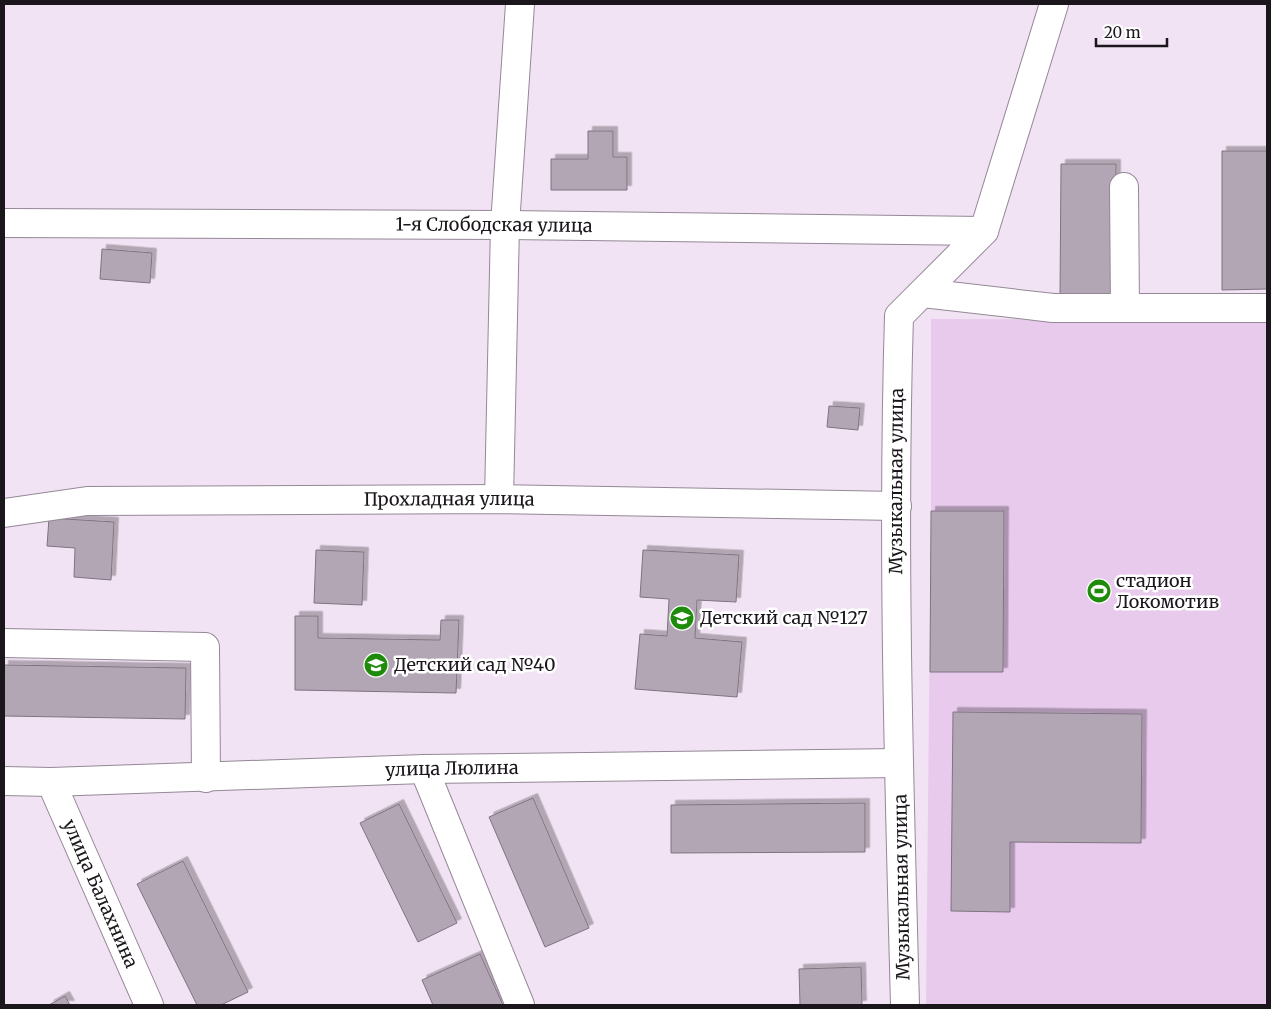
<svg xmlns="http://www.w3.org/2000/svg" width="1271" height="1009" viewBox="0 0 1271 1009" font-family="Merriweather,serif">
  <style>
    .green { fill: #e8caed }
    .building { fill: #b2a6b4; stroke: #7f7381; filter: url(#shadow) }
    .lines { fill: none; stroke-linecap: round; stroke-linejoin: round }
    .minor-casing { stroke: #948896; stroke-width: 30 }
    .minor { stroke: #fff; stroke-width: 28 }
    .labels { text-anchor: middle; stroke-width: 5; stroke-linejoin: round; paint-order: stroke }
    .street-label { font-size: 18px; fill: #1a161b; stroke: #fff }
    .poi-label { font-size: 18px; fill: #1a161b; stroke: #fff; text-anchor: start }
  </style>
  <defs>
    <filter id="shadow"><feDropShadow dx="4.5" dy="-4.5" stdDeviation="0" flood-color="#0004"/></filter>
  </defs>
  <rect width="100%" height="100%" fill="#f1e3f3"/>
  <path class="green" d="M931 319 1267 320V1005H926L931 511Z"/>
  <g class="building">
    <path d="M588 131H613V157H627V190H551V159H588Z"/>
    <path d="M1222 151H1267V289L1222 290Z"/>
    <path d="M1061 164H1116L1115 297H1060Z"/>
    <path d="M102 249 152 253 150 283 100 279Z"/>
    <path d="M829 406 860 408 858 430 827 427Z"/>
    <path d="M931 511H1004L1003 672H930Z"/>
    <path d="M49 518 114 522 111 580 74 577 75 548 47 546Z"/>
    <path d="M316 550 364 552 362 605 314 603Z"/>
    <path d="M643 550 739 555 736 602 697 600 695 638 742 642 737 697 635 689 640 634 667 636 669 599 640 597Z"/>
    <path d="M295 616H318V638L440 640 441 620H459L456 693 295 690Z"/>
    <path d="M4 665 186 668 185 719 4 716Z"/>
    <path d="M953 712 1142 714 1141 843 1010 842V912L951 911Z"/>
    <path d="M533 798 589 928 545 947 489 817Z"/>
    <path d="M865 803V852L671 853V805Z"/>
    <path d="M399 804 457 923 418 942 360 823Z"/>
    <path d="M183 861 248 992 221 1005H197L137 884Z"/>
    <path d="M480 954 503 1005H433L422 980Z"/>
    <path d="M861 967 862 1005H800L799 969Z"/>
    <path d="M65 996 70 1005H49Z"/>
  </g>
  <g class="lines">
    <defs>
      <g id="minor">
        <path d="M1124 187 1125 308"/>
        <path id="s1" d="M4 223 505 225 984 231"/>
        <path d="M923 293 1053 308H1267"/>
        <path d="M499 499 505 225 520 4"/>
        <path id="s2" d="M4 513 87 501 499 499 897 506"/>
        <path d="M4 643 205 647 206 778"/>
        <path d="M424 769 520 1005"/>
        <path id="s3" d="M4 781 51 782 424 769 899 763"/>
        <path id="s4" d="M51 782 149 1005"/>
        <path id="s5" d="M905 1005C899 776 892 546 899 316L984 231 1054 4"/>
      </g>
    </defs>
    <use href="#minor" class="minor-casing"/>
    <use href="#minor" class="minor"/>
  </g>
  <defs>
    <symbol id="stadium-disc" viewBox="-11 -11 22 22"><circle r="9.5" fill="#1f8b0b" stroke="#fff"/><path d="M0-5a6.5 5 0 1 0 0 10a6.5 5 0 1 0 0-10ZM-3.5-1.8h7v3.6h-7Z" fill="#fff"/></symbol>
    <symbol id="school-disc" viewBox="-11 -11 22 22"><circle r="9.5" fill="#1f8b0b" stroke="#fff"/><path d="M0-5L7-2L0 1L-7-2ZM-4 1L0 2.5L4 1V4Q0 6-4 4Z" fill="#fff"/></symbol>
  </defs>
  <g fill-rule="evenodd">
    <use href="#stadium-disc" x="1085" y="577" width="28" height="28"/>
    <use href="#school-disc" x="668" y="604" width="28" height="28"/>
    <use href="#school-disc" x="362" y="651" width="28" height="28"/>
  </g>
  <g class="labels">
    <g class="street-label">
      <text dy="6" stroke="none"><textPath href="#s1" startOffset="490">1-я Слободская улица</textPath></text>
      <text dy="6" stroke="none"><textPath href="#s5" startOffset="524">Музыкальная улица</textPath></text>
      <text dy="6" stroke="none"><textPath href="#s2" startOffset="446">Прохладная улица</textPath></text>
      <text dy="6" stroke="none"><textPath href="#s3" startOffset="448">улица Люлина</textPath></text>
      <text transform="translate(902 887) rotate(-91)" y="6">Музыкальная улица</text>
      <text dy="6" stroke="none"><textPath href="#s4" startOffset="122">улица Балахнина</textPath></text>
    </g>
    <g class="poi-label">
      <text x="1116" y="587">стадион<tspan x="1116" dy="21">Локомотив</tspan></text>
      <text x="700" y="624">Детский сад №127</text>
      <text x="394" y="671">Детский сад №40</text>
    </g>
  </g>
  <rect width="1271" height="1009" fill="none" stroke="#1a161b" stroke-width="10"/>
  <path d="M1096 38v8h71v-8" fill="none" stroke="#1a161b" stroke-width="2.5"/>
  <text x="1104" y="38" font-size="15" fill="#1a161b" stroke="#ffffff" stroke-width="4" paint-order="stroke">20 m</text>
</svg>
